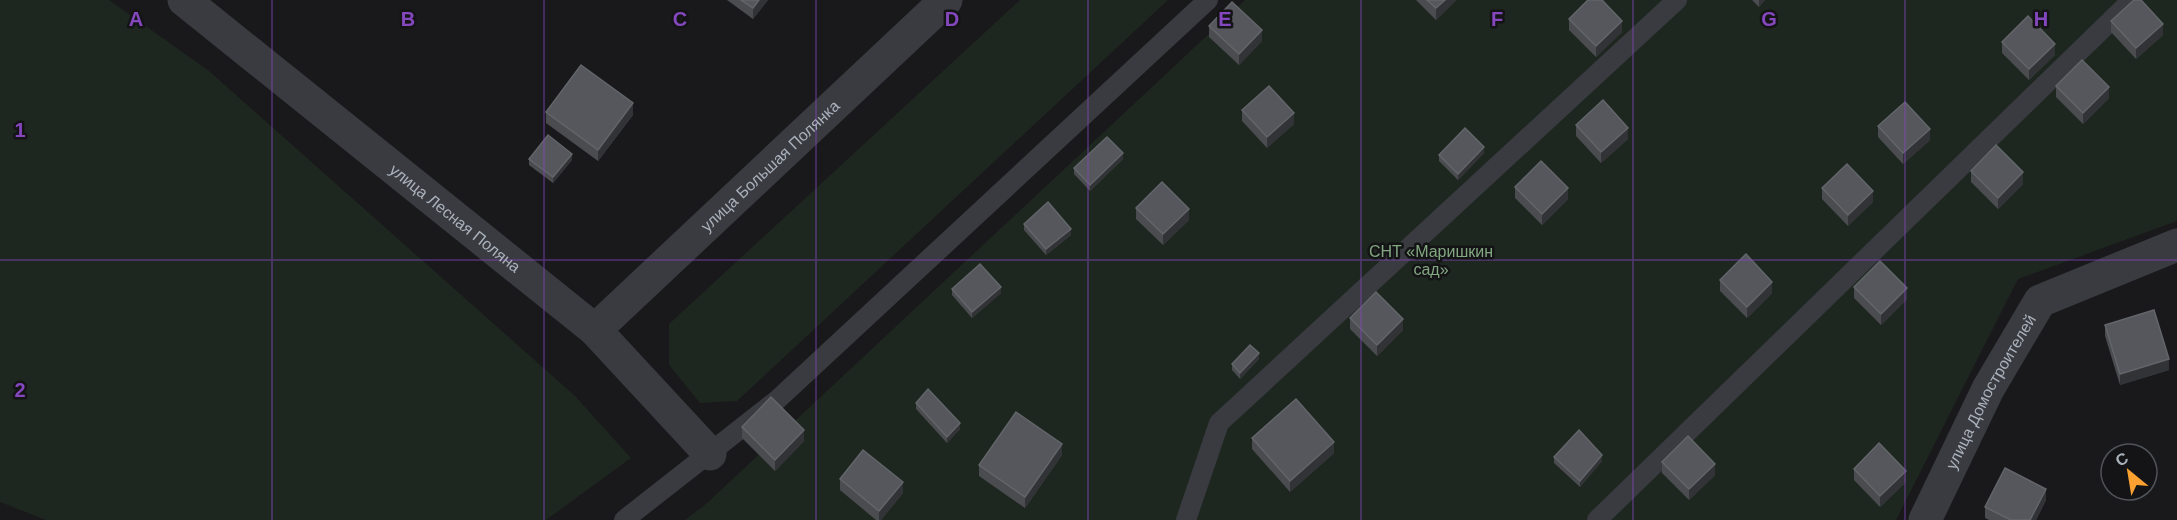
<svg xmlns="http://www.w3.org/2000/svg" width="2177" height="520" viewBox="0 0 2177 520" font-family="Arial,sans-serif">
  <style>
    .green { fill: #1e271f }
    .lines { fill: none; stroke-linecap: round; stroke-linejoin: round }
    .lane { stroke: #393b40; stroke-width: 20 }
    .street { stroke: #393b40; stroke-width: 33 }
    .wall { fill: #4a4c50 }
    .shaded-wall { fill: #323336 }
    .building { fill: #55575c; stroke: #62656a; stroke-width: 1.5 }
    .grid { fill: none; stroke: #8447be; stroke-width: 1.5; stroke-opacity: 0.55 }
    .labels { text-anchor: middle; stroke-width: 5; stroke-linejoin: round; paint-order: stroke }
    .street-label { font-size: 16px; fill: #aab1bb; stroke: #141416 }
    .park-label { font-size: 16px; fill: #83a781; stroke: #141416 }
    .grid-label { font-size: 20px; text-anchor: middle; font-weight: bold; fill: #8447be; stroke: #141416; stroke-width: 5; stroke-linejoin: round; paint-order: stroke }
  </style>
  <rect width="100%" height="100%" fill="#19191b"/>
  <g class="green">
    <path d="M0 0H109L209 71 575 396 631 458 546 520H46L0 502Z"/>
    <path d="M1020 0H1168L737 401 700 403 669 365V324Z"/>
    <path d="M1245 0H2177V221L2018 279 1896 520H685L706 504Z"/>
  </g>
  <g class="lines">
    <g class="lane">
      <path d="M624 520 777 400 1208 0"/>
      <path d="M1186 520 1219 423 1677 0"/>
      <path d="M1597 520 2132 0"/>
    </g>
    <g class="street">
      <path id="s1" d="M184 0 595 330 710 454"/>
      <path id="s2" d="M595 330 946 0"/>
      <path id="s3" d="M1925 520 1988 389 2040 301 2177 245"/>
    </g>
  </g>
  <g class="wall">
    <path d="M727 0H768L753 19Z"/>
    <path d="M1416 0H1456L1436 20Z"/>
    <path d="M1752 0H1765L1759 7Z"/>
    <path d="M1569 19 1622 32 1596 57 1569 30Z"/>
    <path d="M2111 21 2163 35 2136 59 2111 32Z"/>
    <path d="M1209 26 1262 41 1239 65 1209 37Z"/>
    <path d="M2002 42 2055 55 2029 80 2002 53Z"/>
    <path d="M2056 86 2109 98 2083 124 2056 97Z"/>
    <path d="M1242 110 1294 124 1267 148 1242 121Z"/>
    <path d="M546 112 633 115 598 161 546 123Z"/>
    <path d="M1576 125 1628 139 1601 163 1576 136Z"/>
    <path d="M1878 126 1930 140 1903 164 1878 137Z"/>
    <path d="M1484 153 1458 180 1439 161V155Z"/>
    <path d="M529 159 572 160 553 183 529 165Z"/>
    <path d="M1123 159 1090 191 1074 174V168Z"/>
    <path d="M1971 171 2023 184 1998 209 1971 182Z"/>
    <path d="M1515 187 1568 199 1542 225 1515 198Z"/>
    <path d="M1822 188 1873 202 1848 226 1822 199Z"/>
    <path d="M1136 208 1189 220 1163 245 1136 219Z"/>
    <path d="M1024 224 1071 235 1046 255 1024 230Z"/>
    <path d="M1720 280 1772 293 1747 318 1720 291Z"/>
    <path d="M1854 287 1907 299 1881 325 1854 298Z"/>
    <path d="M952 289 1001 293 972 318 952 295Z"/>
    <path d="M1350 318 1403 330 1377 356 1350 329Z"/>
    <path d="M2105 325 2169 370 2120 385 2105 336Z"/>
    <path d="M1259 359 1240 379 1232 370V364Z"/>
    <path d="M916 403 960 429 947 443 916 409Z"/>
    <path d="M742 427 804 441 775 471 742 438Z"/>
    <path d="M1252 438 1334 453 1290 492 1252 449Z"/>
    <path d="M1062 455 1025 508 979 476V465Z"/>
    <path d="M1554 457 1602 461 1580 487 1554 463Z"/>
    <path d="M1662 462 1715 475 1689 500 1662 473Z"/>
    <path d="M1854 469 1906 482 1880 507 1854 480Z"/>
    <path d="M840 479 903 493 881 520H876L840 490Z"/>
    <path d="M2046 500 2036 520H1989L1985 518V507Z"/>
  </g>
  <g class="shaded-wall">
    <path d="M759 0H768L753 19V8Z"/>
    <path d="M1445 0H1456L1436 20V8Z"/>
    <path d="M1759 0H1765L1759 7Z"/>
    <path d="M1622 21V32L1596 57V46Z"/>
    <path d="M2163 24V35L2136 59V48Z"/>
    <path d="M1262 30V41L1239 65V54Z"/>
    <path d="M2055 44V55L2029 80V69Z"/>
    <path d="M2109 87V98L2083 124V113Z"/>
    <path d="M633 103V115L598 161V150Z"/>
    <path d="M1294 113V124L1267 148V137Z"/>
    <path d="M1628 128V139L1601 163V152Z"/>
    <path d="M1930 129V140L1903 164V153Z"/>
    <path d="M1484 147V153L1458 180V174Z"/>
    <path d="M1123 153V159L1090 191V185Z"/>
    <path d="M572 154V160L553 183V177Z"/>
    <path d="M2023 172V184L1998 209V198Z"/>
    <path d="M1568 188V199L1542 225V214Z"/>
    <path d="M1873 191V202L1848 226V215Z"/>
    <path d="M1189 209V220L1163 245V234Z"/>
    <path d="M1071 229V235L1046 255V249Z"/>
    <path d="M1772 282V293L1747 318V307Z"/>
    <path d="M1001 287V293L972 318V312Z"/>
    <path d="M1907 288V299L1881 325V314Z"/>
    <path d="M1403 319V330L1377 356V345Z"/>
    <path d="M1259 353V359L1240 379V373Z"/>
    <path d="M2169 359V370L2120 385V374Z"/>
    <path d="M960 423V429L947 443V437Z"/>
    <path d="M804 430V441L775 471V460Z"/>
    <path d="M1334 442V453L1290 492V481Z"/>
    <path d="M1062 444V455L1025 508V497Z"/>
    <path d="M1602 455V461L1580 487V481Z"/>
    <path d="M1715 464V475L1689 500V489Z"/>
    <path d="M1906 471V482L1880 507V496Z"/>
    <path d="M903 482V493L881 520H879V511Z"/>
    <path d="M2046 489V500L2036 520H2030Z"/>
  </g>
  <g class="building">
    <path d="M741 0H759L753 8Z"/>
    <path d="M1427 0H1445L1436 8Z"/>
    <path d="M1588 0H1602L1622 21 1596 46 1569 19Z"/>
    <path d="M2134 0H2141L2163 24 2136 48 2111 21Z"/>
    <path d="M1232 2 1262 30 1239 54 1209 26Z"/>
    <path d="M2028 16 2055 44 2029 69 2002 42Z"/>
    <path d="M2082 60 2109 87 2083 113 2056 86Z"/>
    <path d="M581 65 633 103 598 150 546 112Z"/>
    <path d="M1269 86 1294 113 1267 137 1242 110Z"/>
    <path d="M1603 100 1628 128 1601 152 1576 125Z"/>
    <path d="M1905 102 1930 129 1903 153 1878 126Z"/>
    <path d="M1465 128 1484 147 1458 174 1439 155Z"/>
    <path d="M548 135 572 154 553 177 529 159Z"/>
    <path d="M1107 137 1123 153 1090 185 1074 168Z"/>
    <path d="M1996 145 2023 172 1998 198 1971 171Z"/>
    <path d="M1541 161 1568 188 1542 214 1515 187Z"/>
    <path d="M1847 164 1873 191 1848 215 1822 188Z"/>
    <path d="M1162 182 1189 209 1163 234 1136 208Z"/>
    <path d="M1048 202 1071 229 1046 249 1024 224Z"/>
    <path d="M1746 254 1772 282 1747 307 1720 280Z"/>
    <path d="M1880 261 1907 288 1881 314 1854 287Z"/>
    <path d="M980 264 1001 287 972 312 952 289Z"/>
    <path d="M1376 292 1403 319 1377 345 1350 318Z"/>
    <path d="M2154 310 2169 359 2120 374 2105 325Z"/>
    <path d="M1250 345 1259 353 1240 373 1232 364Z"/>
    <path d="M928 389 960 423 947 437 916 403Z"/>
    <path d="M771 397 804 430 775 460 742 427Z"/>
    <path d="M1296 399 1334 442 1290 481 1252 438Z"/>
    <path d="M1016 412 1062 444 1025 497 979 465Z"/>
    <path d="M1579 430 1602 455 1580 481 1554 457Z"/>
    <path d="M1688 436 1715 464 1689 489 1662 462Z"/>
    <path d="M1879 443 1906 471 1880 496 1854 469Z"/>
    <path d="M863 450 903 482 879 511 840 479Z"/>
    <path d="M2005 468 2046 489 2030 520H2011L1985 507Z"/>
  </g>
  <path class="grid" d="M272 0V520M544 0V520M816 0V520M1088 0V520M1361 0V520M1633 0V520M1905 0V520M0 260H2177"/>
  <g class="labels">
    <g class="street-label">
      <text dy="6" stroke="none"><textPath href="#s2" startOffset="240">улица Большая Полянка</textPath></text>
      <text dy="6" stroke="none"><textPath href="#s1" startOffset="348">улица Лесная Поляна</textPath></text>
      <text dy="6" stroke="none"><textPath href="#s3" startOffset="144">улица Домостроителей</textPath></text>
    </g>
    <g class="park-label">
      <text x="1431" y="257">СНТ «Маришкин<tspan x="1431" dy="18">сад»</tspan></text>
    </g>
  </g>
  <g class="grid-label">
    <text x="136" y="26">A</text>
    <text x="408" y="26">B</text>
    <text x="680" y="26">C</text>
    <text x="952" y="26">D</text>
    <text x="1225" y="26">E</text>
    <text x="1497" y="26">F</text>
    <text x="1769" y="26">G</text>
    <text x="2041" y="26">H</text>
    <text x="20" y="137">1</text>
    <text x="20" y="397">2</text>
  </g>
  <g transform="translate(2129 472) rotate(330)"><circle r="28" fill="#141416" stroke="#505358" stroke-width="1.5"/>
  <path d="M0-4.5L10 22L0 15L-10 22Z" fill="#fba131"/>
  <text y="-9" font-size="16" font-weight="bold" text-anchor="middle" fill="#aab1bb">С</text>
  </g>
</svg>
